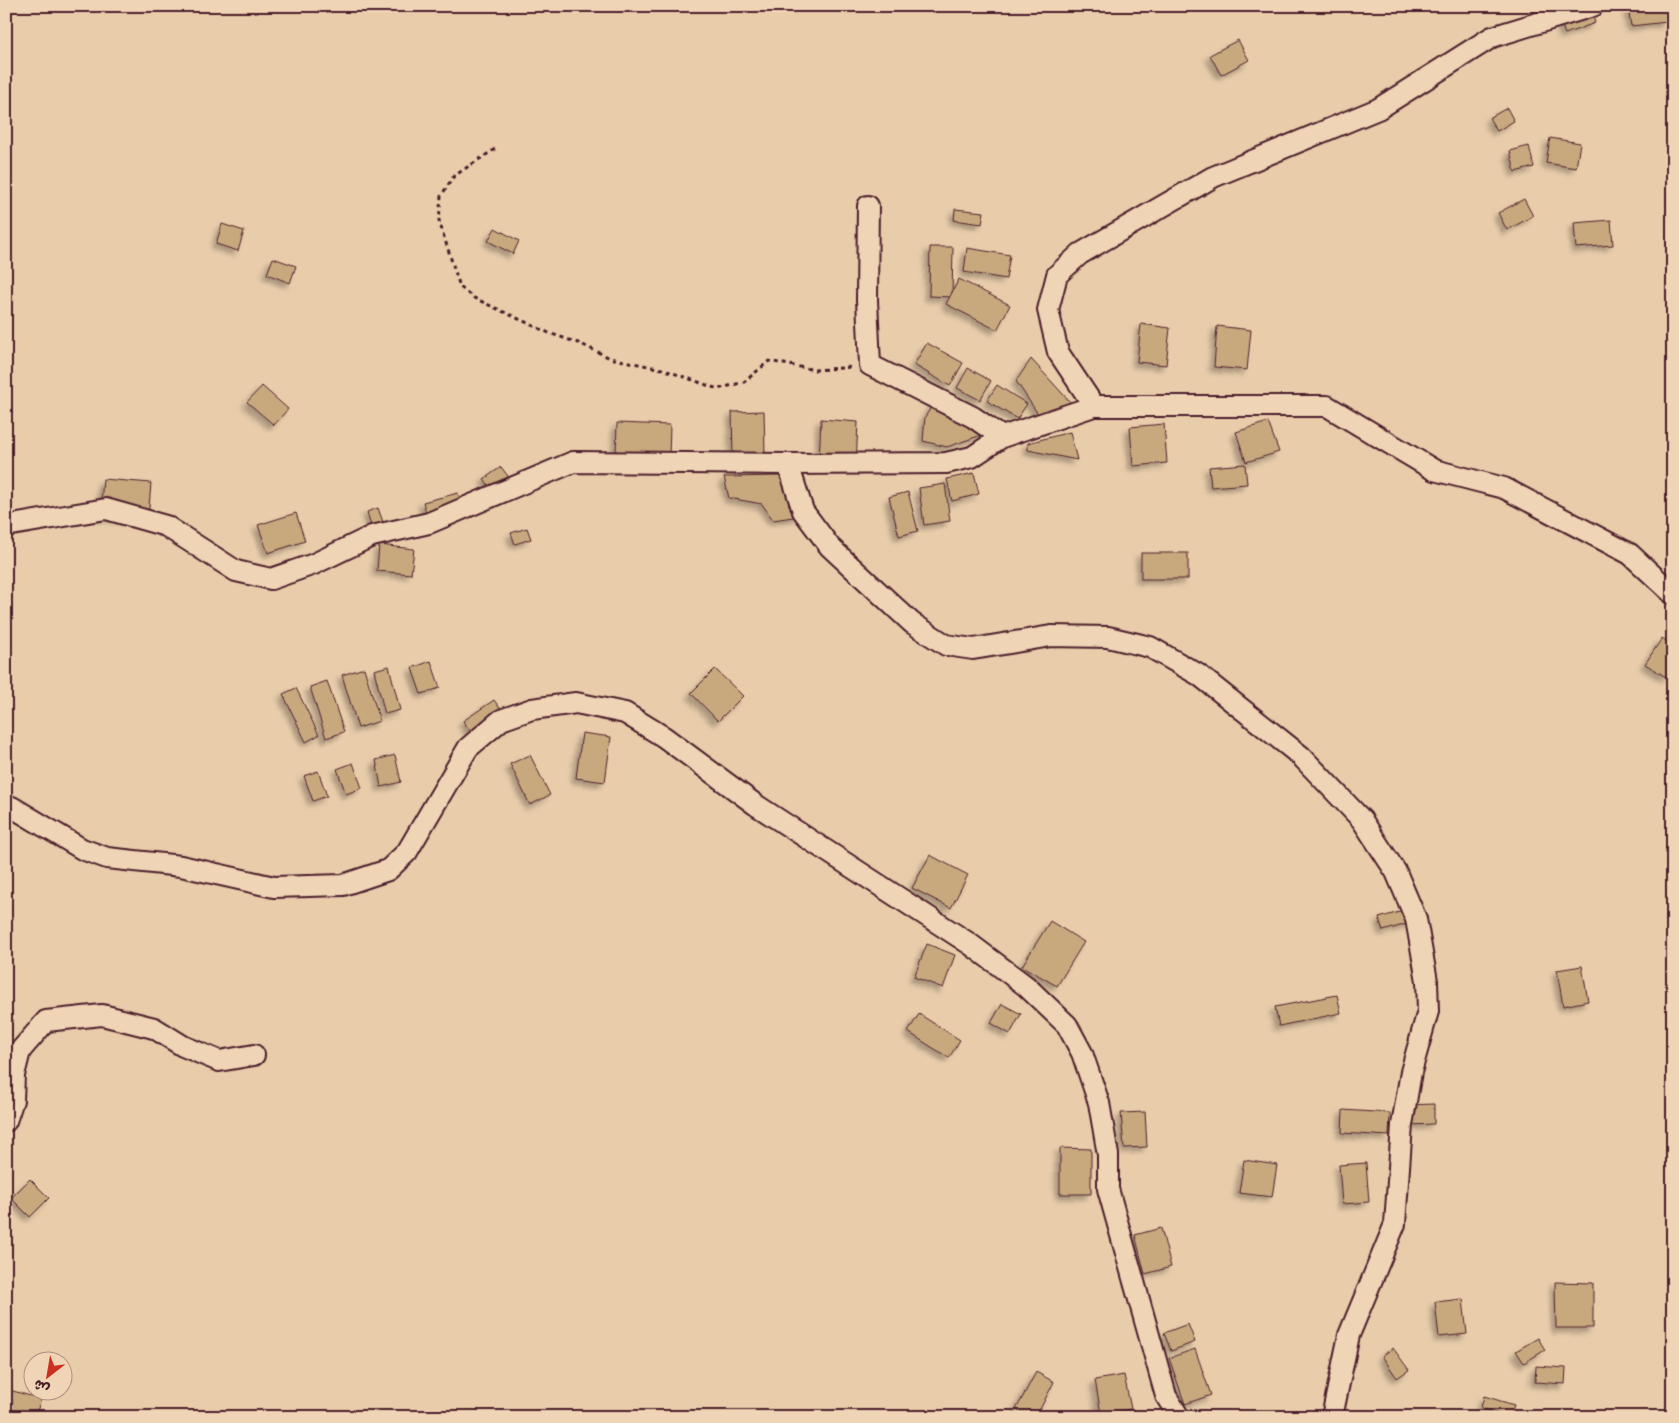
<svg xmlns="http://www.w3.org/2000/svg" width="1679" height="1423" viewBox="0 0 1679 1423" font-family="Pangolin,'Playpen Sans Arabic',sans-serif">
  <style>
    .building { fill: #c8a97e; stroke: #4a1f2b; filter: url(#shadow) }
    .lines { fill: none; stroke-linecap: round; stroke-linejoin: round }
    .minor-casing { stroke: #4a1f2b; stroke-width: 24 }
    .path { stroke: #4a1f2b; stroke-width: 3; stroke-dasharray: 4 4; stroke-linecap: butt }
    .minor { stroke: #f0d4b6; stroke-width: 20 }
  </style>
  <defs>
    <filter id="shadow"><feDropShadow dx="-4.5" dy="4.5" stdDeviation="2.5" flood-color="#0004"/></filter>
  </defs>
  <rect width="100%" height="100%" fill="#e9cdab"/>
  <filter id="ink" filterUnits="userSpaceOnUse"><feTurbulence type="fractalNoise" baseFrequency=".02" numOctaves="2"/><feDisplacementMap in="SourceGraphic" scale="10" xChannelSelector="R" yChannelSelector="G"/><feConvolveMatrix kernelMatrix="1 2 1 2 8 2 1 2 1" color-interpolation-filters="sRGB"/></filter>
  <g filter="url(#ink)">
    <g class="building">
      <path d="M1628 6H1665L1667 22 1631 26Z"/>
      <path d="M1591 10 1595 23 1565 34 1560 20Z"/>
      <path d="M1238 40 1249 60 1221 75 1210 55Z"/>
      <path d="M1507 108 1514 121 1497 131 1489 118Z"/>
      <path d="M1550 138 1580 143 1576 168 1546 163Z"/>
      <path d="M1529 146 1534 167 1515 172 1510 151Z"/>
      <path d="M1524 199 1533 216 1507 230 1498 213Z"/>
      <path d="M955 209 984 212 982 224 954 220Z"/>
      <path d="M1611 220 1613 245 1576 248 1574 223Z"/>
      <path d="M222 224 244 231 238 251 216 244Z"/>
      <path d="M495 228 519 241 513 254 488 241Z"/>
      <path d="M930 247H953L952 297 929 296Z"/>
      <path d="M967 248 1010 255 1006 279 964 272Z"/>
      <path d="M273 258 296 266 290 283 267 274Z"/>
      <path d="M959 279 1010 305 997 330 946 304Z"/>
      <path d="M1141 324 1170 328 1166 365 1137 362Z"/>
      <path d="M1217 326 1251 330 1247 370 1214 367Z"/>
      <path d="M927 343 963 363 950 386 914 365Z"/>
      <path d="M1031 359 1072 404 1044 423 1016 381Z"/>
      <path d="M968 368 991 381 980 400 957 388Z"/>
      <path d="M997 385 1027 404 1017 419 987 401Z"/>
      <path d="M262 386 288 409 274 425 247 402Z"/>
      <path d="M936 399 993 431 947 447 923 441 925 417Z"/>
      <path d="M764 411 765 454 733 455 732 412Z"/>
      <path d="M821 419 858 422 856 465 819 462Z"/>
      <path d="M1268 422 1279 452 1246 462 1236 432Z"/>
      <path d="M617 423 670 425 669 457 616 455Z"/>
      <path d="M1164 424 1167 463 1133 466 1130 427Z"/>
      <path d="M1070 432 1077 460 1028 450V443Z"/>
      <path d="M1245 464 1247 484 1211 487 1209 467Z"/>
      <path d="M501 467 514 484 496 496 484 479Z"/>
      <path d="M974 473 979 494 952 501 947 479Z"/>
      <path d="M781 476 800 516 773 520 762 504 729 498 724 477Z"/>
      <path d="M103 479 151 483 148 520 100 516Z"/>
      <path d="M945 484 950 521 924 525 919 488Z"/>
      <path d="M908 492 918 531 899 536 889 497Z"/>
      <path d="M458 493 464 514 429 523 423 502Z"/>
      <path d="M378 508 383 522 371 526 367 512Z"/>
      <path d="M296 513 305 541 268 553 258 525Z"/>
      <path d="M527 528 531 539 515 544 511 533Z"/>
      <path d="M379 545 414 549 411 574 377 571Z"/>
      <rect x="1141" y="553" width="47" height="26"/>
      <path d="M1662 638 1673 645V667L1666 677 1645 664Z"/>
      <path d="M431 661 440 688 421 694 412 668Z"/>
      <path d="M389 666 400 710 385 714 374 670Z"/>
      <path d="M364 668 380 721 358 728 342 675Z"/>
      <path d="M715 669 743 696 718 721 691 693Z"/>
      <path d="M327 681 344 732 326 738 310 687Z"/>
      <path d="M296 688 319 735 306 742 283 694Z"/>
      <path d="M494 700 511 724 480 745 463 721Z"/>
      <path d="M582 733 611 737 605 782 576 778Z"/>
      <path d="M395 755 401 782 381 787 376 760Z"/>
      <path d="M530 755 550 795 530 805 510 764Z"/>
      <path d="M353 763 362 788 346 794 337 769Z"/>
      <path d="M318 771 327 796 313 801 304 776Z"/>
      <path d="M930 855 968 875 951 908 912 888Z"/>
      <path d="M1406 910 1410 923 1383 931 1379 918Z"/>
      <path d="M1050 921 1084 942 1057 986 1022 966Z"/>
      <path d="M927 944 955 955 943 988 914 977Z"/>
      <path d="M1582 966 1588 1001 1563 1006 1557 970Z"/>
      <path d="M1337 995 1341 1013 1279 1026 1275 1007Z"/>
      <path d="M1002 1004 1021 1014 1010 1034 991 1023Z"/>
      <path d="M919 1014 960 1040 949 1058 908 1032Z"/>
      <path d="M1434 1104V1124L1409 1125 1408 1105Z"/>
      <path d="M1343 1110 1390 1113 1389 1136 1342 1133Z"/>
      <path d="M1145 1112 1147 1147 1124 1148 1121 1113Z"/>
      <path d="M1060 1148 1091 1149V1194H1060Z"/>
      <path d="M1244 1160 1277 1165 1272 1197 1239 1193Z"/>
      <path d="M1366 1163 1369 1202 1342 1204 1339 1165Z"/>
      <path d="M30 1179 49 1198 30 1217 11 1198Z"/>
      <path d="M1161 1228 1171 1267 1145 1274 1135 1235Z"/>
      <path d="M1555 1282 1593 1283V1328H1556Z"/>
      <path d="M1463 1299 1467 1334 1439 1337 1435 1302Z"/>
      <path d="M1188 1324 1195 1342 1171 1351 1164 1333Z"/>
      <path d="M1538 1338 1545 1350 1524 1363 1516 1351Z"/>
      <path d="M1393 1348 1409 1370 1397 1378 1382 1356Z"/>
      <path d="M1195 1349 1211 1395 1185 1404 1169 1358Z"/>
      <path d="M1536 1366 1566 1368 1565 1384 1535 1382Z"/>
      <path d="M1036 1372 1054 1382 1036 1417H1012Z"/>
      <path d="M1124 1375 1131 1409 1101 1414 1095 1380Z"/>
      <path d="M6 1389 41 1399 35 1417H6Z"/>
      <path d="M1484 1396 1514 1405 1510 1417 1481 1408Z"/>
      <path d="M1531 1410 1539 1417H1526Z"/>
      <path d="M1146 1411 1150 1417H1136Z"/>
    </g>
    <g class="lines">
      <defs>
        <g id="minor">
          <path d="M868 206 867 300 870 365 973 417 1002 437"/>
          <path d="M1094 406 1058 352 1048 310 1057 275 1080 254 1213 177 1378 109 1492 37 1593 6"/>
          <path d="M788 464 803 511 830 547 912 623 946 645 973 649 1051 636 1108 637 1150 647 1199 675 1301 756 1362 820 1396 872 1416 919 1427 981 1428 1011 1411 1072 1402 1125 1395 1224 1349 1335 1332 1417"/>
          <path d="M6 526 106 509 166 526 236 571 271 579 314 564 372 536 429 523 573 462 788 464 946 463 972 457 1002 437 1094 406H1327L1434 470 1504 488 1630 554 1673 594"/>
          <path d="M6 806 12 807 82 849 107 858 181 866 274 887 343 885 388 870 407 852 468 748 501 720 532 709 576 703 625 713 664 737 756 805 970 944 1026 986 1067 1025 1082 1053 1099 1103 1108 1155V1189L1166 1396 1179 1417"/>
          <path d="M6 1121 13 1100 14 1075 20 1051 46 1021 102 1015 154 1028 183 1046 219 1061 254 1055"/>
        </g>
      </defs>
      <use href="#minor" class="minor-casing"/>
      <path class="path" d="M495 149 454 176 441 196 439 221 460 287 474 298 549 333 581 344 610 358 662 369 718 389 744 382 769 361 815 370 854 367"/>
      <use href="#minor" class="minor"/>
    </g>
  </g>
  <rect width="1679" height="1423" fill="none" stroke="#f0d4b6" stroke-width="25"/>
  <rect x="12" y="12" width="1654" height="1398" fill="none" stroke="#4a1f2b" stroke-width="2" filter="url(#ink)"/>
  <g transform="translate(48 1376) rotate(211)"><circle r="24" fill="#f0d4b6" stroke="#ae8c7e"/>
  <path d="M0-4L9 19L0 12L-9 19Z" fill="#c8321e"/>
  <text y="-8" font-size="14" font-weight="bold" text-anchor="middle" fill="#4a1f2b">ش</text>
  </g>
</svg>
